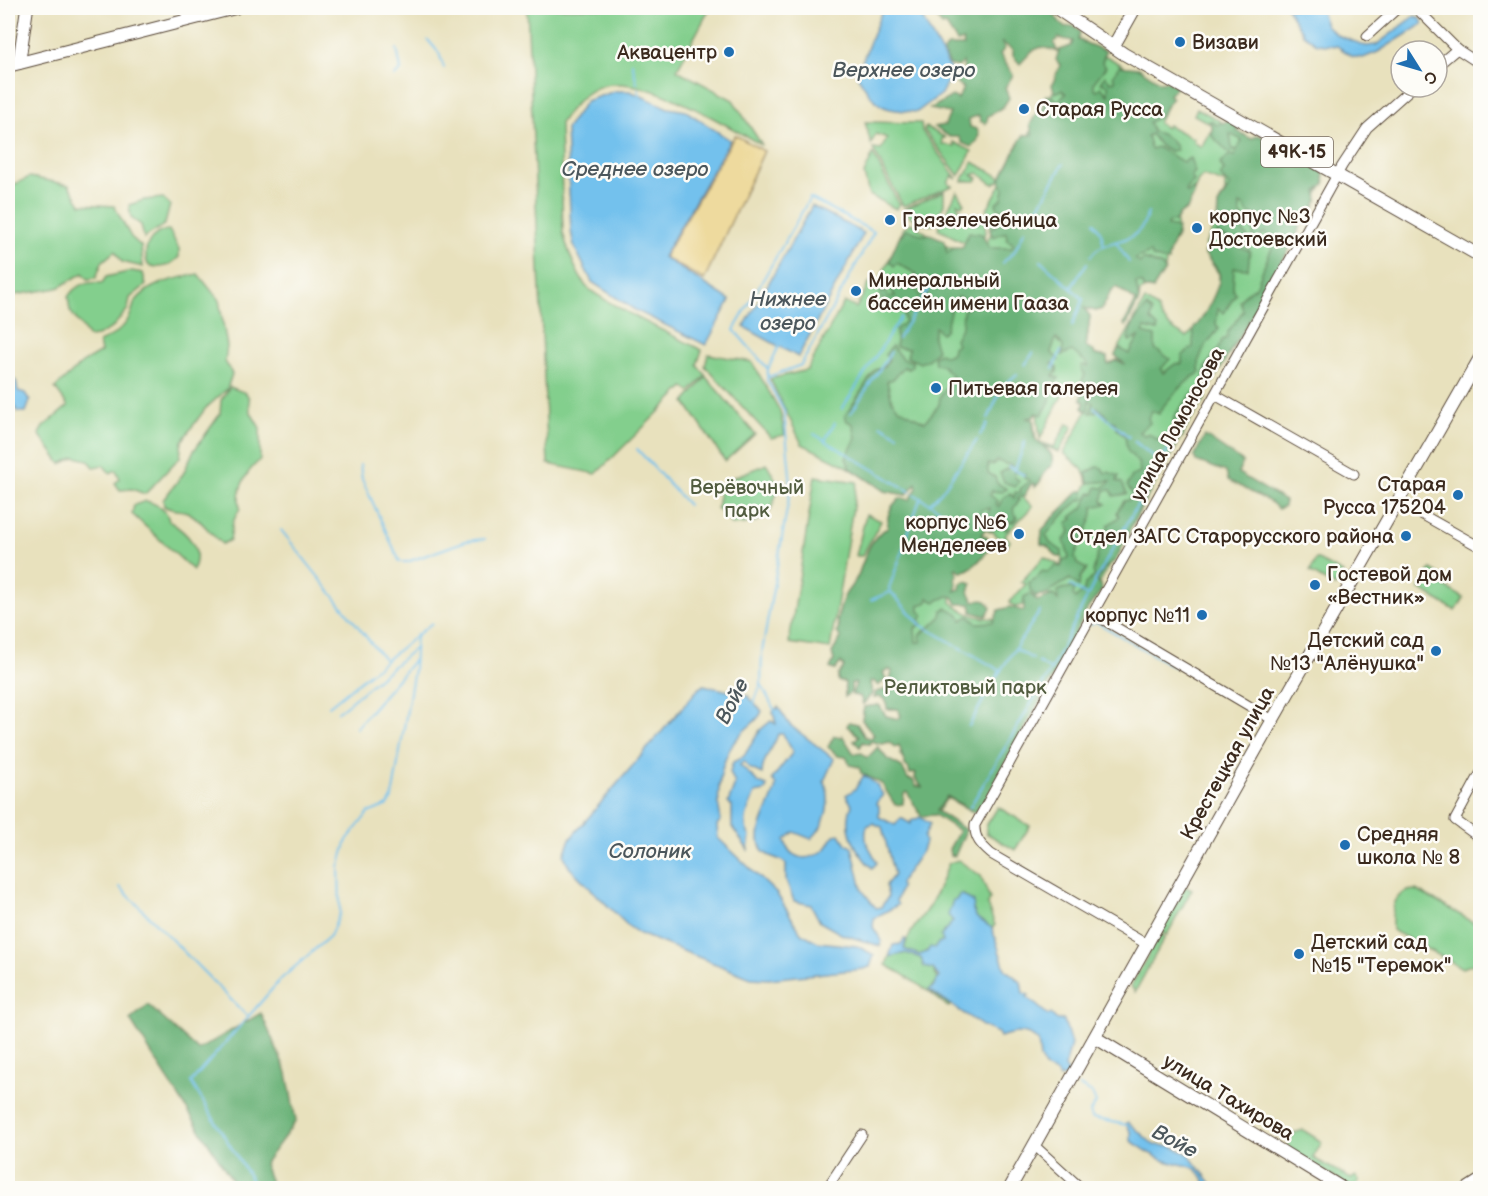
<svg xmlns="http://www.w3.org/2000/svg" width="1488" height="1196" viewBox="0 0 1488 1196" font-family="'Balsamiq Sans',sans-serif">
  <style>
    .green { fill: #83cf8d; stroke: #5f7c56; stroke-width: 1.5; fill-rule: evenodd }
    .forest { fill: #6ab278; stroke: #526e4b; stroke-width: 1.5; fill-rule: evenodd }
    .sand { fill: #eeda9e; stroke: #94825e; stroke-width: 1.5 }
    .water { fill: #73c1ed; stroke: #577686; stroke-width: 1.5 }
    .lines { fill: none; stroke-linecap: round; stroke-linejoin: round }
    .stream { stroke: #73c1ed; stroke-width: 2 }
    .minor-casing { stroke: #554536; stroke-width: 11 }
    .major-casing { stroke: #554536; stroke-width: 14 }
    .minor { stroke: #fff; stroke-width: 9 }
    .major { stroke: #fff; stroke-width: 12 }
    .poi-dot { fill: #1f6fb2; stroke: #fdfcf7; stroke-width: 2 }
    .labels { text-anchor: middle; stroke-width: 5; stroke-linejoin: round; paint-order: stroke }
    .shield { fill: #fdfcf7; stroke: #75695f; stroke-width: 1.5 }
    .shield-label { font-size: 18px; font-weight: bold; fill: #3b2a1e }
    .poi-label { font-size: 20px; fill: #3b2a1e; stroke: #fdfcf7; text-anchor: start }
    .street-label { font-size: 20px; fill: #3b2a1e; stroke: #fdfcf7 }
    .park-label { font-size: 20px; fill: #515c3f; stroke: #fdfcf7 }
    .water-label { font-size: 21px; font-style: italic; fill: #4c575c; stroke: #fdfcf7 }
  </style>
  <rect width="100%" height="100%" fill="#fdfcf7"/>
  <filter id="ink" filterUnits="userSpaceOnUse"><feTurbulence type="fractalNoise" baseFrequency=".0167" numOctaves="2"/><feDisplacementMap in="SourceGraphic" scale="12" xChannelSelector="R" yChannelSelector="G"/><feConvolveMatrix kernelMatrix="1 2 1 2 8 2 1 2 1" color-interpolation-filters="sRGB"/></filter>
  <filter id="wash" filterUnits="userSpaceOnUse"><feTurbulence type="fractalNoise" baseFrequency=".008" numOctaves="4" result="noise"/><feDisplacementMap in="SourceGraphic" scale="24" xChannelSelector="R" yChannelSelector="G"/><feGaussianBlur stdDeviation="1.35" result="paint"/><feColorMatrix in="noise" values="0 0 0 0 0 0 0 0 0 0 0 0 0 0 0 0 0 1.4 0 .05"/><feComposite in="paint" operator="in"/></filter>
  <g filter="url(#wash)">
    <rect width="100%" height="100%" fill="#e8e1bd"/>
    <g class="green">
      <path d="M527 8H710L677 70 733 100 762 145C725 125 646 75 605 85 584 90 572 107 560 123L563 233C568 251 575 270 585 285 595 299 682 340 702 350L697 365 706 375 690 392 684 387 596 474 548 464Z"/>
      <path d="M1082 40 1097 51 1165 89 1166 107 1158 123 1166 128 1168 125 1194 139 1193 142 1201 147 1210 132 1216 127 1194 115 1197 108 1325 181 1210 384 1206 383 1203 388 1207 391 1099 584 1057 669 973 812 947 798 939 810 870 757 878 747 887 759 902 767 908 779 913 780 916 786 922 787 915 778 916 773 910 774 909 769 900 754 902 749 899 745 895 747 889 742 882 744 871 741 869 744 863 742 860 747 854 741 859 736 847 726 849 722 857 724 865 737 871 738 874 736 862 720 864 707 879 705 886 716 898 719 901 716 898 709H887L886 700 880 697 874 698 876 692 889 689 892 671 888 669 883 672 886 679 878 686 874 681 870 682 872 694 863 704 860 696 852 695 856 683H851V692L845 697V682L838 681V675L844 667 841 662 835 670 830 668 834 660 832 653 841 638 837 632 839 628 837 620C839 615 842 599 844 597 847 590 857 581 859 573 866 554 871 536 888 528 886 516 891 503 902 498L909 500 917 488 916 483 906 495 885 491 850 468 802 444 770 379 807 370 844 302 856 308 870 282 887 291 890 284 880 279 904 228 911 223 948 247H985L991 233 987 209ZM1203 176 1225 183V192L1218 205 1217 221 1205 245V254L1219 274V284L1204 319 1187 337C1174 331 1162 322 1158 309L1145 300 1115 355 1125 364 1117 360 1109 364 1107 363 1108 357 1095 355 1093 350 1086 347 1090 316 1084 308 1096 311 1102 309 1111 291 1116 287 1136 301 1124 324 1126 326 1139 300 1140 292 1145 289H1153L1165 270 1167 254 1177 236 1176 222 1179 215 1187 209 1198 181ZM1068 384 1083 392 1081 399 1085 403 1082 408 1086 412 1064 453 1082 469 1088 483 1084 491H1079C1067 509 1040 520 1041 544L1047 546 1058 557H1062L1061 566 1044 557 1021 582 1026 584 1009 603 1015 607 1024 605 1023 602 1033 596 1035 598 1040 595H1053L1057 600C1018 613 987 633 951 602L954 569 957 568 961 572C973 569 984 557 991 545L986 536 981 535 985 529 992 531 1007 546 1010 541 1005 535 1033 506 1022 497 1031 484 1035 483V487C1044 480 1042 471 1052 465 1054 455 1049 451 1043 445L1059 452 1073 426 1067 424 1054 447 1036 441 1033 417 1037 413 1040 439Z"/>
      <path d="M865 122 921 123 922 131 957 179 952 176 948 183 952 186 903 206 873 149 881 150 887 138 876 134 871 144Z"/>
      <path d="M926 127 946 138H942V144L955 147 953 142 972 151 959 176 924 130Z"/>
      <path d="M873 154 899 204 896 209 869 195 864 174Z"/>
      <path d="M973 162 1000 177 999 181 993 184 978 173 972 175 978 178 976 181H962Z"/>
      <path d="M30 177 69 185 81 204 114 206 131 237 141 246 143 267 122 262 115 251 102 262 96 278 88 279 83 273 58 288 8 296V187Z"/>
      <path d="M944 191V205L933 225C924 225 907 217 904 209Z"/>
      <path d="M957 191 964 203 962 206 957 203 959 209 975 217 978 224 984 215 986 233 981 242 961 241 938 229Z"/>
      <path d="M163 198 170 205 165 224 144 238 141 225 131 218 129 205 144 200Z"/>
      <path d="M169 230 179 249V257C169 267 161 269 148 265 141 248 151 232 169 230Z"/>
      <path d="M132 271 143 273 146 285 130 298 128 309 112 328 97 336 89 337 70 311 68 297C75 285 88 281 102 283L106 277Z"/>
      <path d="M198 274 219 300 227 346 225 361 232 374 227 389 205 409 182 441 180 457 145 494 132 489 120 490 115 483 120 479 116 470 110 473 103 465 94 467 88 460 75 457 61 464 39 434 43 427 68 406 55 388 82 363 101 352 99 342C113 336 123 330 130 316 132 312 133 306 135 302 150 282 175 279 198 274Z"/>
      <path d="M708 354 752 362 780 411 785 435 771 438 705 366Z"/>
      <path d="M706 377 755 434 725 461 685 402Z"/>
      <path d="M230 387 246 393 249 398 250 411 260 428V460C246 472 236 489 240 508L233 522 230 540 222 544C210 534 202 519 187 512 179 509 172 511 164 506L163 500 183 474 193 452 220 414 221 400Z"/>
      <path d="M767 464 779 486C769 519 767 522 732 525L717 508 720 489 734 477Z"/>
      <path d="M815 476 857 482 830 649 789 643Z"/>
      <path d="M146 501C157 504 167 509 169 521 186 532 204 548 193 570L132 514 134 505Z"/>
      <path d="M866 514 881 521 862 556H856Z"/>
      <path d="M1316 559 1343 573 1335 587 1310 572Z"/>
      <path d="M1431 569 1441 575 1437 582 1464 598 1456 611 1419 589Z"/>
      <path d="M998 807 1030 826 1015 850 986 833V826Z"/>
      <path d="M958 860 981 876 990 899 987 905 995 925 992 928 977 918 970 902 964 895 952 924 944 932V943L919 955 904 949C909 930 921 920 931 903 938 891 943 876 949 863Z"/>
      <path d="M1185 887 1192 889 1167 935 1161 932Z"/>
      <path d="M1416 890 1480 926 1478 963 1462 968 1392 930C1391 912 1392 890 1416 890Z"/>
      <path d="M1160 934 1165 937 1135 992 1131 986Z"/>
      <path d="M906 953 921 958 923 964 933 969 938 980 929 990 950 1006 948 1007C929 991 907 976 886 965L889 957Z"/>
      <path d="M1303 1130 1322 1142 1313 1158 1351 1179 1356 1176 1359 1181 1356 1186H1349L1290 1150 1288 1143 1294 1133Z"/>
    </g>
    <g class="forest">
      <path d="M938 8H1048L1064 27 1073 26 1080 32 1078 40 1106 51 1102 62 1106 67 1094 82V88L1097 90 1101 87 1108 95V85L1101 83 1105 76 1111 82 1115 81 1113 75 1119 66 1139 68 1160 82 1167 81 1176 87 1169 95 1172 98 1159 117 1149 122 1153 132C1162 133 1174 140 1177 150L1170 151 1160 146 1151 134 1147 136 1151 149 1157 147 1183 162 1190 158 1195 172 1191 176 1194 181 1185 190 1188 193 1194 188V195L1187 209 1179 215 1175 222H1169L1167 226 1178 228C1176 241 1167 250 1168 262L1152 257 1150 253 1135 259 1140 263 1143 259 1162 266 1165 270 1153 289H1144L1142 283H1136L1139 300 1126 326 1124 324 1136 301 1116 287 1111 291 1102 309 1096 311 1084 308 1090 316 1086 347 1093 350 1095 355 1108 357 1107 363 1109 364 1117 360 1125 364 1115 355 1119 348 1129 354 1139 337 1130 341 1128 339C1131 325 1136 318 1147 307L1152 312 1151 320 1158 327 1157 331 1145 328 1143 333 1155 336V349L1170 359 1161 369 1163 373 1175 364H1182V356L1193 347 1194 328C1202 321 1223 284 1219 273 1217 267 1209 259 1205 254L1209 239 1215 235C1228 240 1237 247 1250 251L1248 269 1234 268 1233 290 1236 294 1224 313 1218 309 1216 324 1219 329C1208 342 1195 355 1200 373 1189 377 1161 406 1159 414L1152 411 1148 418 1150 423 1139 432 1146 436 1148 433 1158 440C1172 432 1173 430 1174 416L1193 393H1204L1206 398C1198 411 1186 424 1183 437L1177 438V446L1150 487 1116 560 1104 569 1097 582 1101 584 1102 590 1088 608 1059 666 986 799 975 813 947 796 937 811 966 830 955 856 950 855 949 849 959 831 935 815 921 816 907 792 904 794 903 804 895 805 882 784 861 773 859 767 850 765 846 757 838 756 828 747 834 736 841 738 842 735 854 754 862 753 867 758 878 747 887 759 902 767 908 779 913 780 916 786 922 787 915 778 916 773 910 774 909 769 905 765 899 745 895 747 889 742 882 744 871 741 869 744 863 742 860 747 854 741 859 736 847 726 849 722 857 724 865 737 871 738 874 735 862 720 864 707 879 705 886 716 898 719 901 716 898 709H887L886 700 880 697 874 698 876 692 889 689 892 671 888 669 883 672 886 679 878 686 874 681 870 682 872 694 863 704 860 696 852 695 856 683H851V692L845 697V682L838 681V675L844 667 841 662 835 670 830 668 834 660 832 653 841 638 837 632 839 628 837 620C839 615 842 599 844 597 847 590 857 581 859 573 866 554 871 536 888 528 886 516 891 503 902 498L909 500 917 488 916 483 906 495 885 491 850 468 846 458 856 438 853 424 847 421 845 416 875 370 884 367 889 359 885 355 892 346 902 359 912 361V366L908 369 904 367 893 379 887 381 892 401 898 408 925 422 939 405 940 397 953 377 942 365 935 364 934 356 940 353 946 356 952 353 953 347 957 344 955 339 962 326 963 311 972 304 970 300 958 297 952 305 945 331 941 333 935 327 933 338 937 350 929 359 920 363 907 357 909 349 896 347V329L905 322 904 311 881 299 880 296 881 292H886L888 297 895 296 889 287 893 280 898 282 904 278 913 280 920 297 928 294 915 280 916 274 897 263 894 266 889 261 899 237 907 229 923 235 930 234 944 240 947 253 954 248H962L969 232 982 234 989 248H1011L1014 244 1007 240 1006 232 993 237 989 229 1008 218 1014 219 1016 216 997 207 996 203 1002 199 1004 189 1000 180 1021 139 1024 135H1033L1030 125 1039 108 1047 109 1042 101 1046 95 1052 96 1058 101 1066 94 1062 90 1055 93 1052 85 1060 65 1056 60 1059 50 1071 46 1073 41 1058 38 1054 43 1057 51 1041 47 1032 51 1020 64 1013 56V50L1001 42 1005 48 1000 54 1013 75 1005 88 1009 98 1003 107 988 116 986 124 980 121 979 115 969 119 970 127 977 129 979 134 977 142 971 147 962 143 959 137H950L934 127 945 125 950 113 930 109 952 96 958 99 963 88 955 82 956 74 964 73 963 62 957 67 950 65 943 52 948 46H964L963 41 957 42 946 25 942 26 935 15ZM1056 338 1063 346 1062 355 1072 351 1088 364V366L1082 365 1081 369 1085 374 1081 383 1086 386 1080 390 1084 392 1081 399 1085 403 1082 408 1088 411 1089 400 1093 403 1090 413 1096 412 1097 407 1107 416V419L1115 422 1117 429 1125 436 1127 450 1139 464 1140 473 1132 476 1127 486 1133 494 1129 500 1124 501 1117 512 1119 517 1108 525V531L1114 534 1105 548 1099 549 1093 572 1095 576 1085 584 1084 591 1076 598 1073 595 1075 589C1070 587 1061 588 1057 592L1058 600 1053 595 1037 601 1030 594 1024 597V611L1010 607 999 610 993 622 977 623 969 616 962 620 956 612 947 608 942 610C942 622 928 626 920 635L921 642H916L915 628 922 624 920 620 924 615 919 611V605L928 602V598L935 602 948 596 953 597 957 604H971L972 612 986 616 991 608C987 597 981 601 974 601L969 592 972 583 966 581 961 583 960 589 955 591 957 585 955 578 958 575 955 569 957 568 961 572C973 569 984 557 991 545L986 536 981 535 985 529 990 532 993 530 992 526 982 522 981 510 990 508 987 517 997 523V529L1002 526 1006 530 1009 528 1006 522H1013L1017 518 1013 509 1019 501 1018 498 1024 496 1031 484 1035 483V487C1044 480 1042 471 1052 465 1055 449 1040 448 1034 437L1033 420 1026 418 1033 417 1036 413 1042 415C1048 404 1052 403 1050 389L1059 378 1053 376 1057 372V367L1052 364 1059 360 1051 352ZM997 461 1012 466 1000 473 1004 482 1015 487 1019 481 1014 476 1015 472 1025 474 1024 478 1030 481 1020 489 1021 493 1015 492 1014 498 1010 493 1004 497 998 507 996 505 998 501 990 495 992 491 1002 492 1007 489 997 483 995 477 988 473V464L993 465Z"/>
      <path d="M1211 120 1216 125 1231 120 1239 125 1237 131 1251 139 1258 135 1263 137 1268 146H1276L1281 157 1287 161 1298 157 1323 172 1325 184 1317 191 1318 200 1314 208 1302 219 1296 238 1277 270 1272 273 1261 300 1212 383H1204C1201 362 1220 354 1222 340L1227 338 1228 332 1243 311 1240 301 1245 294 1256 287C1262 273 1267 257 1274 244L1266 233 1262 234 1258 244 1254 243 1252 227 1256 221 1261 223V218L1247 213 1245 207 1240 204V213L1244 218 1240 228 1252 242 1250 248 1217 234 1218 205 1230 186 1220 176 1224 170 1220 164 1229 155 1234 156 1242 140 1230 134 1232 148 1235 150 1229 153 1212 136V127L1209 122Z"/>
      <path d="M1205 436 1243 462 1238 473 1285 501 1284 506 1278 509 1272 503 1228 480 1226 472 1196 461 1194 456Z"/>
      <path d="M1097 467 1102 468 1105 473 1108 472 1119 476 1117 481 1122 483 1127 494 1114 496 1111 490H1105L1102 501 1106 504 1093 507C1096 518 1078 543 1075 557L1077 564 1087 569 1080 578 1079 587 1070 579 1044 595H1034L1030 590 1029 582 1037 578 1042 571 1047 572 1056 566 1061 567 1063 560 1069 558 1064 540 1070 532 1067 523 1073 519 1071 517 1083 508 1090 493 1094 494 1097 487 1103 488 1111 481 1088 483 1086 473Z"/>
      <path d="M1079 491H1084V499C1073 501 1054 525 1046 535L1050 543 1062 551V557H1058L1047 546 1041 544 1042 530Z"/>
      <path d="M148 1005 198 1050 261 1013 287 1073 296 1121 264 1164 273 1188H237L130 1020Z"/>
    </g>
    <path class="sand" d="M735 135 764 151 704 280 664 257Z"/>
    <g class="water">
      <path d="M883 8H920L921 16 952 72 941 94 917 112C877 109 878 108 857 75Z"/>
      <path d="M1287 8H1317L1321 11 1326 25 1337 35 1366 46 1376 45 1415 16 1421 19 1423 24 1378 52 1363 58 1353 57 1337 46 1317 44 1303 34Z"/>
      <path d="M615 91H630L668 108 686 111 730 140 663 257 730 300 706 345 635 310 592 282 574 246 571 231 566 129 586 101Z"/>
      <path d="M812 206 864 233 798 357 744 327Z"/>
      <path d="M8 375 16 381 18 391 25 393 30 401 26 412H18L8 397Z"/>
      <path d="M704 685 748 696 762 711C759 721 746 727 740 735 720 756 715 793 721 820L717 825 718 838 777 894 801 933 818 942 857 946 874 955 870 967 863 969 769 979 751 978 640 934 628 926 569 867 564 855 570 839 699 688Z"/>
      <path d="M778 707 790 725 834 759 824 781C833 799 826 826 811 839L794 832 785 840C789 860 807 862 823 851 829 847 831 840 834 835L840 834 846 844 852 847 862 890 876 908 881 907 888 897 886 885 894 875 882 827 873 823 867 826C862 844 872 848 877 863L872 868C856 852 842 828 852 805L846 795 855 789 864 775 877 785 883 795 876 803 879 806V817L895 825 901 818 911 824V821L920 817 930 824 924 837 925 842 922 851 900 883 901 888 896 901 898 905 874 918 873 927 882 941 880 946 841 934 820 922 811 905 794 901 786 880V864C778 856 767 858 762 850 751 831 774 803 776 785L772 779 793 752 783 734H778C774 748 762 759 762 774L749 768 744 761 740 765 759 783 767 786 765 791 755 793C750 806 740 824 750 836L748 850 732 827V806L728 803 735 784 730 772 733 762 744 756 760 730 771 721 776 724 773 712Z"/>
      <path d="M960 894 974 902 973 910 977 918 992 928 1005 969 1021 982 1023 993 1029 995 1027 997 1048 1015 1051 1014 1057 1020H1064L1071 1044 1065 1067 1069 1073 1067 1076 1060 1078 1057 1073 1046 1069 1040 1058 1038 1041C1027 1030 1014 1032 1000 1037L998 1033 984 1027 929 990 934 986 939 977 933 969 924 967 921 958 906 953 889 957 893 945 901 944 904 939H906L904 949 919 955 927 952 930 947 935 948 938 943 943 942 941 936 953 921 948 915 953 900H956Z"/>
      <path d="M1128 1122 1154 1145 1172 1146 1190 1155C1196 1169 1208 1174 1213 1188H1207C1197 1157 1181 1169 1161 1159 1151 1155 1141 1147 1131 1141V1133L1126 1124Z"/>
    </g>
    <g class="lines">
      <g class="stream">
        <path d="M428 40 439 53 444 68"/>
        <path d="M632 63 637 83"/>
        <path d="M394 76 401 70 397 49"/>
        <path d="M638 89 640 96"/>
        <path d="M1032 219 1063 164"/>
        <path d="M1094 222 1101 233 1104 246"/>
        <path d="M1116 242 1129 262"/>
        <path d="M1091 256C1106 233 1138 252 1148 212"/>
        <path d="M1041 261 1083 299 1072 326"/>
        <path d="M1002 263 1014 252 1025 230"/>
        <path d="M1071 288 1087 263"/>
        <path d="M898 339 931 285"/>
        <path d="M1025 365 1033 353"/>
        <path d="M768 369 734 330 810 198 874 232 801 365 768 377"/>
        <path d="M1053 369 1061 351"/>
        <path d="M1094 407 1129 437"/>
        <path d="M842 409 901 317"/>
        <path d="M851 413 891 352"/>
        <path d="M988 419 1002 387 1017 374"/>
        <path d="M881 425 898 435"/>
        <path d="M814 434 911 492"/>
        <path d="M980 435 987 424"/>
        <path d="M825 440 835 423"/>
        <path d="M1134 441 1160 462"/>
        <path d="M637 449 688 505"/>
        <path d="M360 465 362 479 400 562H407L466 541 485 539"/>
        <path d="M1009 467 1024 475"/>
        <path d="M1015 470 1025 442"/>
        <path d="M914 494 957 520"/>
        <path d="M930 503 942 491 977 440"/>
        <path d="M281 530 384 659"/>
        <path d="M907 536 920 499"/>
        <path d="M905 544 889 588 890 591 921 625 1001 671"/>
        <path d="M1070 585 1087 596"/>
        <path d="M871 600 890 592"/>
        <path d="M1091 625 1096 622 1174 667"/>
        <path d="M1015 649 1033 659"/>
        <path d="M1038 662 1051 670"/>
        <path d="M761 684 776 713"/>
        <path d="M754 703 761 684 762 652 791 486 784 411 767 380 768 369 779 346"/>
        <path d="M329 706 432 623"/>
        <path d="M338 712 414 649"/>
        <path d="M969 726 995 679 1040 611"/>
        <path d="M356 728 414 660"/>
        <path d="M970 807 1051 670 1095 581 1198 396"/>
        <path d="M120 887 246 1015"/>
        <path d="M1079 1086 1092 1093 1096 1103 1090 1112 1092 1118 1127 1125"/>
        <path d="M255 1186 191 1082 281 979 330 936 340 913 339 867 347 840 368 813 388 805 392 798 414 669 416 634"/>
      </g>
    </g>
  </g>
  <g filter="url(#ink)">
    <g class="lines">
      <defs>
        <g id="minor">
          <path d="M1416 8 1457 49 1480 64"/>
          <path d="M1367 36 1398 8"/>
          <path d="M1437 66 1457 49"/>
          <path d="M1215 395 1354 474"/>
          <path d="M1398 501 1480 547"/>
          <path d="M1092 613 1273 720"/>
          <path d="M1480 774 1455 820 1480 838"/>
          <path d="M1148 945 991 854C981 845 974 838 975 825L1342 166 1367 128 1413 87"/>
          <path d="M1035 1146 1081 1188"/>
          <path d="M827 1188 862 1135"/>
          <path d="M1466 1188 1480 1179"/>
        </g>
        <g id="major">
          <path d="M1056 8 1124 54 1480 256"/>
          <path d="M1113 47 1135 8"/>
          <path d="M19 63 27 8"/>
          <path d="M8 66 235 8"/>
          <path d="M1096 1038 1342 1188"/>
          <path d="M1010 1188 1255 751 1480 358"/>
        </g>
      </defs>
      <use href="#minor" class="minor-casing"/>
      <use href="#major" class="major-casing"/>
      <use href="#minor" class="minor"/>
      <use href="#major" class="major"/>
    </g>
  </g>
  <g class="poi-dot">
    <circle cx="1180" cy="42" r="6"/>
    <circle cx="729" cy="52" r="6"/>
    <circle cx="1024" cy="109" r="6"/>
    <circle cx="890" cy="220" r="6"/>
    <circle cx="1197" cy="228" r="6"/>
    <circle cx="856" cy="291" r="6"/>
    <circle cx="936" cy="388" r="6"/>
    <circle cx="1458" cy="495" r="6"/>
    <circle cx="1019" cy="534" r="6"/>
    <circle cx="1406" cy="536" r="6"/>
    <circle cx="1315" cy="585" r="6"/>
    <circle cx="1202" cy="615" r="6"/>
    <circle cx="1436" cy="651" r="6"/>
    <circle cx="1345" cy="845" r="6"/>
    <circle cx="1299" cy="954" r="6"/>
  </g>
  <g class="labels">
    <rect class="shield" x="1261" y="137" width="72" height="30" rx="4.5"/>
    <g class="shield-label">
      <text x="1297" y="158">49К-15</text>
    </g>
    <g class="poi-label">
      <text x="1192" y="49">Визави</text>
      <text x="717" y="59" text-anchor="end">Аквацентр</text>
      <text x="1036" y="116">Старая Русса</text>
      <text x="1209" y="223">корпус №3<tspan x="1209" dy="23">Достоевский</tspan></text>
      <text x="902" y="227">Грязелечебница</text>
      <text x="868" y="287">Минеральный<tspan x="868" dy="23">бассейн имени Гааза</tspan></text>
      <text x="948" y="395">Питьевая галерея</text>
      <text x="1446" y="491" text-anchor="end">Старая<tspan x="1446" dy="23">Русса 175204</tspan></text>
      <text x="1007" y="529" text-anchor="end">корпус №6<tspan x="1007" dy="23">Менделеев</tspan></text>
      <text x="1394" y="543" text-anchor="end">Отдел ЗАГС Старорусского района</text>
      <text x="1327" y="581">Гостевой дом<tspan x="1327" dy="23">«Вестник»</tspan></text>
      <text x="1190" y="622" text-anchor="end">корпус №11</text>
      <text x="1424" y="647" text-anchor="end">Детский сад<tspan x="1424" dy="23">№13 "Алёнушка"</tspan></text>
      <text x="1357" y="841">Средняя<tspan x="1357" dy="23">школа № 8</tspan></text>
      <text x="1311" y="949">Детский сад<tspan x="1311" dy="23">№15 "Теремок"</tspan></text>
    </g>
    <g class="street-label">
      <text transform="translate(1177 424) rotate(-61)" y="7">улица Ломоносова</text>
      <text transform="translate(1227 763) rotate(-61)" y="7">Крестецкая улица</text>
      <text transform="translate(1229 1097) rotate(31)" y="7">улица Тахирова</text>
    </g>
    <g class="park-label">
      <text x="747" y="494">Верёвочный<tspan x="747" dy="23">парк</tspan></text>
      <text x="965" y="694">Реликтовый парк</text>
    </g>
    <g class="water-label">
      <text x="904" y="77">Верхнее озеро</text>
      <text x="635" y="176">Среднее озеро</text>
      <text x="788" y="306">Нижнее<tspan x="788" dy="24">озеро</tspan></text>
      <text transform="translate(732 701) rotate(-63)" y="7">Войе</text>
      <text x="650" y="858">Солоник</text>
      <text transform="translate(1175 1141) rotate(28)" y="7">Войе</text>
    </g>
  </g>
  <rect width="1488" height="1196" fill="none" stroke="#fdfcf7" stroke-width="30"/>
  <g transform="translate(1419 69) rotate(127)"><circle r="28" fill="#fdfcf7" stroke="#afa8a0" stroke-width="1.5"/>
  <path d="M0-4.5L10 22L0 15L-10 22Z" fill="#1f6fb2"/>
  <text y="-9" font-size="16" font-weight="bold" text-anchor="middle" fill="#3b2a1e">С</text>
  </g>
</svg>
